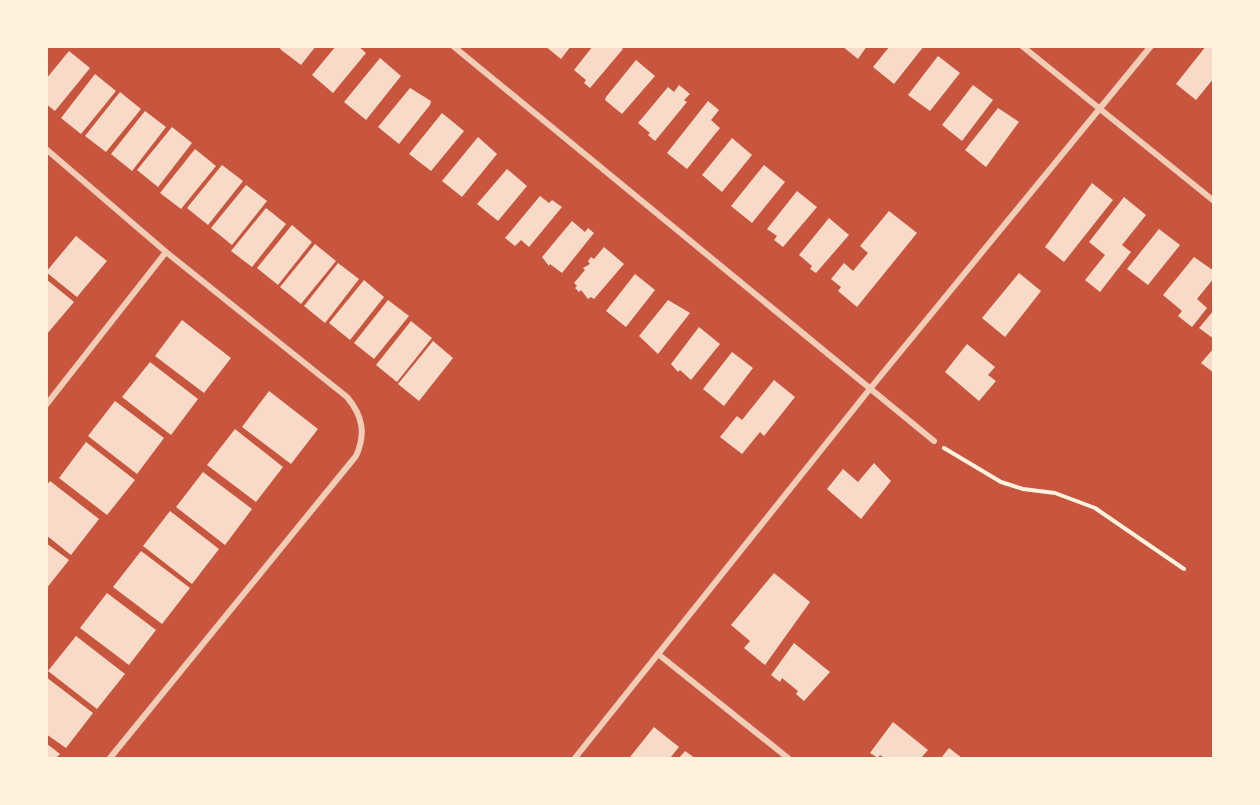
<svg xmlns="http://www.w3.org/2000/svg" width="1260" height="805" viewBox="0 0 1260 805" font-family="Overpass,sans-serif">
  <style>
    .building { fill: #f7dbc8 }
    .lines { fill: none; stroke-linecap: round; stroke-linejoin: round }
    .path { stroke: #fff3e0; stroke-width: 4 }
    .minor { stroke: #f1ccb7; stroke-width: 6 }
  </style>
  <rect width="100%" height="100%" fill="#c8553d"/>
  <g class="building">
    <path d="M282 46H316L301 65 280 49Z"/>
    <path d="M336 46H358L366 53 333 93 312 75Z"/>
    <path d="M545 46H571L561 59Z"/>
    <path d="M593 46H619L623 49 590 88 584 83 586 80 574 70Z"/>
    <path d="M842 46H867L858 59Z"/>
    <path d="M890 46H924L894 84 873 67Z"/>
    <path d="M1206 46H1214V78L1196 100 1176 84Z"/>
    <path d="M69 51 90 68 55 111 46 104V79Z"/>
    <path d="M938 56 960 73 930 111 908 95Z"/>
    <path d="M380 58 401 76 366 120 344 102Z"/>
    <path d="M636 60 655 76 622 114 605 100 606 97Z"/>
    <path d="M95 74 116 91 81 134 61 118Z"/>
    <path d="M679 85 690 94 684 100 687 102 655 141 648 135 650 133 638 123 668 87 674 92Z"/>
    <path d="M973 85 993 100 962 141 942 125Z"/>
    <path d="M410 88 431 101 430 105 399 144 378 127Z"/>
    <path d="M120 92 141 109 106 152 85 136Z"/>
    <path d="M708 101 719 110 711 120 720 128 687 169 667 153Z"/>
    <path d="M998 108 1019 122 986 167 965 150Z"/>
    <path d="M145 111 166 127 132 171 111 154Z"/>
    <path d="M442 113 464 131 431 171 409 154Z"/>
    <path d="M172 127 192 143 158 187 137 170Z"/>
    <path d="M478 137 497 154 462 197 442 181Z"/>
    <path d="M732 138 752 155 722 192 702 175Z"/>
    <path d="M195 149 216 166 181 209 160 193Z"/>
    <path d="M222 165 243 181 208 225 187 208Z"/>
    <path d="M764 165 785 182 752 223 731 206Z"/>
    <path d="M507 169 527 186 498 221 477 204Z"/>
    <path d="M1092 183 1113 200 1064 262 1045 247Z"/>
    <path d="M246 185 267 201 232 245 211 228Z"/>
    <path d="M797 191 817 207 783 247 774 240 777 236 767 229Z"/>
    <path d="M540 196 549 203 552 200 562 207 529 247 521 240 515 246 505 238Z"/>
    <path d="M1124 197 1146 215 1122 245 1131 252 1100 292 1085 280 1105 255 1089 242Z"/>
    <path d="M266 208 286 224 252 267 231 251Z"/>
    <path d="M889 211 917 233 857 307 838 291 841 287 831 279 844 263 853 271 868 253 860 246Z"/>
    <path d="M829 218 849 235 816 273 810 269 812 266 799 255Z"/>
    <path d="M572 221 585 232 588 228 594 233 562 273 550 264 549 266 542 257Z"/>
    <path d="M292 225 312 242 278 285 257 268Z"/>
    <path d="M1159 229 1180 245 1148 285 1127 269Z"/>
    <path d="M76 236 107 261 77 297 46 272Z"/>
    <path d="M315 244 336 261 301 304 280 287Z"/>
    <path d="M604 247 624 264 594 299 591 297 588 299 581 290 579 292 575 288 577 286 574 283 585 270 583 268 590 264 588 261 591 257 594 259Z"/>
    <path d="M1194 257 1214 271V278L1197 299 1207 308 1192 327 1178 316 1182 311 1163 295Z"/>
    <path d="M338 263 359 279 325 323 304 306Z"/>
    <path d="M1019 273 1041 291 1005 337 982 318Z"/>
    <path d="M635 274 655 290 626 327 606 311Z"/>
    <path d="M46 279 74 302 46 335Z"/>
    <path d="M364 280 384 297 350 340 329 323Z"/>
    <path d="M388 300 409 316 374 359 354 343Z"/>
    <path d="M668 300 690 313 658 354 639 336Z"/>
    <path d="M1214 310V339L1199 328Z"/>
    <path d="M182 320 231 358 204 393 155 356Z"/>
    <path d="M411 321 432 338 397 382 376 365Z"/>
    <path d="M699 327 720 344 691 380 680 370 678 372 671 364Z"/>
    <path d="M433 341 453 358 419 401 398 384Z"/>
    <path d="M967 344 995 367 988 375 996 381 979 401 945 372Z"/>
    <path d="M1214 348V373L1201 363Z"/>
    <path d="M732 352 753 368 724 406 703 389Z"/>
    <path d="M150 362 198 399 171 435 122 397Z"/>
    <path d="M774 380 795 397 764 436 760 432 742 454 720 437 737 416 742 420Z"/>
    <path d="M269 391 318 429 291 464 242 427Z"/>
    <path d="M115 401 164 438 137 474 88 436Z"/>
    <path d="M235 429 283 467 256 502 207 465Z"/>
    <path d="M86 442 135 480 107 515 59 478Z"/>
    <path d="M874 463 891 481 861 519 827 489 843 469 858 482Z"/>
    <path d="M203 472 252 509 225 545 176 507Z"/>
    <path d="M50 481 99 519 71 555 46 535V486Z"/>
    <path d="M170 511 219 549 192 584 143 546Z"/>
    <path d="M46 543 69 560 46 589Z"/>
    <path d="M141 551 190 588 162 624 113 587Z"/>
    <path d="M774 573 810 602 765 665 744 648 750 641 731 625Z"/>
    <path d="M107 593 156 630 129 665 80 628Z"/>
    <path d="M76 636 125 674 97 709 48 671Z"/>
    <path d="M794 643 830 672 804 701 796 694 798 691 782 678 780 682 771 675Z"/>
    <path d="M46 677 93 713 66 748 46 734Z"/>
    <path d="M893 722 928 750 921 758H884L880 755 878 758 870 753Z"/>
    <path d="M654 727 679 747 670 758H626L630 757Z"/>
    <path d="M46 743 60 754 56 758H46Z"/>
    <path d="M949 748 962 758H941Z"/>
    <path d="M685 751 695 758H679Z"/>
  </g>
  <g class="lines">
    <path class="path" d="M944 448 1001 482 1023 489 1055 493 1095 508 1184 569"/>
    <g class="minor">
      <path d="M453 46 934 441"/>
      <path d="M1022 46 1214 201"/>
      <path d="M46 149 166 252 347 397C363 416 366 434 356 456L110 758"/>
      <path d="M46 405 166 252"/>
      <path d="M658 654 788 758"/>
      <path d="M575 758 869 390 1151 46"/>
    </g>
  </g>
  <rect width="1260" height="805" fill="none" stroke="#fff3e0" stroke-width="96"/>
</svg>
